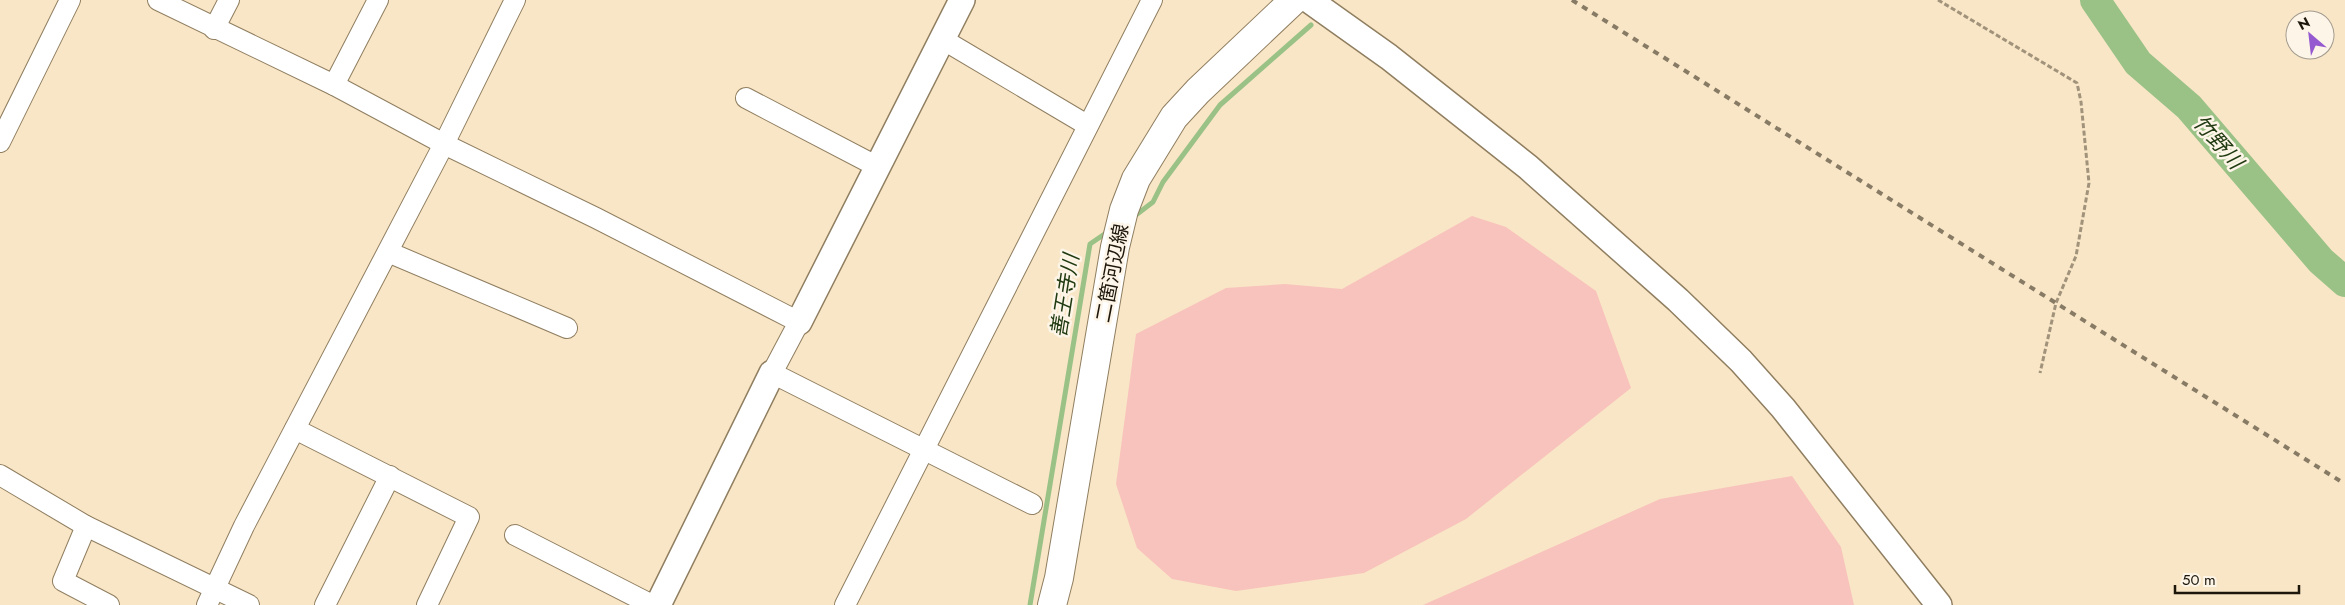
<svg xmlns="http://www.w3.org/2000/svg" width="2345" height="605" viewBox="0 0 2345 605" font-family="Jost,'Noto Sans JP',sans-serif">
  <style>
    .green { fill: #f8c3bc }
    .lines { fill: none; stroke-linecap: round; stroke-linejoin: round }
    .stream { stroke: #9ac287; stroke-width: 5 }
    .river { stroke: #9ac287; stroke-width: 30 }
    .minor-casing { stroke: #8f7e60; stroke-width: 22 }
    .tertiary-casing { stroke: #8f7e60; stroke-width: 28 }
    .secondary-casing { stroke: #8f7e60; stroke-width: 30 }
    .path { stroke: #a1937b; stroke-width: 3; stroke-dasharray: 5 2.5; stroke-linecap: butt }
    .minor { stroke: #fff; stroke-width: 20 }
    .tertiary { stroke: #fff; stroke-width: 25 }
    .secondary { stroke: #fff; stroke-width: 28 }
    .rail { stroke: #877b65; stroke-width: 4; stroke-dasharray: 6 6; stroke-linecap: butt }
    .labels { text-anchor: middle; stroke-width: 5; stroke-linejoin: round; paint-order: stroke }
    .street-label { font-size: 20px; fill: #1d170b; stroke: #fdf5e8 }
    .water-label { font-size: 21px; font-style: italic; fill: #203a11; stroke: #fdf5e8 }
  </style>
  <rect width="100%" height="100%" fill="#f9e6c6"/>
  <g class="green">
    <path d="M1472 216 1506 227 1596 291 1631 388 1466 519 1364 573 1236 591 1172 579 1137 548 1116 484 1136 334 1226 288 1285 284 1342 289Z"/>
    <path d="M1792 476 1841 547 1854 605H1423L1660 499Z"/>
  </g>
  <g class="lines">
    <g class="stream">
      <path d="M1132 218 1153 202 1163 182 1220 105 1311 25"/>
      <path d="M1030 605 1090 244 1109 231"/>
    </g>
    <path class="river" d="M2095 0 2138 63 2189 107 2321 261 2345 282"/>
    <defs>
      <g id="minor">
        <path d="M158 0 334 85 444 144 596 218 799 322 772 373 1032 504"/>
        <path d="M214 29 229 0"/>
        <path d="M942 39 1087 125"/>
        <path d="M334 85 378 0"/>
        <path d="M746 98 878 167"/>
        <path d="M0 142 70 0"/>
        <path d="M388 252 567 328"/>
        <path d="M295 429 469 517 427 605"/>
        <path d="M0 475 86 526 249 605"/>
        <path d="M86 526 63 581 109 605"/>
        <path d="M515 535 652 605"/>
        <path d="M207 605 244 526 444 144 515 0"/>
        <path d="M325 605 390 476"/>
        <path d="M845 605 1152 0"/>
      </g>
      <g id="tertiary">
        <path d="M1309 0 1389 57 1528 167 1678 300 1741 361 1783 408 1939 605"/>
        <path d="M799 322 962 0"/>
        <path d="M658 605 772 373"/>
      </g>
      <path id="secondary" d="M1052 605 1059 578 1115 247 1124 210 1136 179 1174 117 1198 91 1294 0"/>
    </defs>
    <use href="#minor" class="minor-casing"/>
    <use href="#tertiary" class="tertiary-casing"/>
    <use href="#secondary" class="secondary-casing"/>
    <path class="path" d="M1938 0 2077 83 2081 102 2089 183 2076 256 2056 303 2040 373"/>
    <use href="#minor" class="minor"/>
    <use href="#tertiary" class="tertiary"/>
    <use href="#secondary" class="secondary"/>
    <path class="rail" d="M1572 0 2345 484"/>
  </g>
  <g class="labels">
    <g class="street-label">
      <text transform="translate(1112 273) rotate(-79)" y="7">二箇河辺線</text>
    </g>
    <g class="water-label">
      <text transform="translate(2218 142) rotate(49)" y="7">竹野川</text>
      <text transform="translate(1065 296) rotate(-81)" y="7">善王寺川</text>
    </g>
  </g>
  <g transform="translate(2310 35) rotate(332)"><circle r="24" fill="#fdf5e8" stroke="#a39c90"/>
  <path d="M0-4L9 19L0 12L-9 19Z" fill="#9559d0"/>
  <text y="-8" font-size="14" font-weight="bold" text-anchor="middle" fill="#1d170b">N</text>
  </g>
  <path d="M2175 585v8h124v-8" fill="none" stroke="#1d170b" stroke-width="2.5"/>
  <text x="2182" y="585" font-size="15" fill="#1d170b" stroke="#fdf5e8" stroke-width="4" paint-order="stroke">50 m</text>
</svg>
